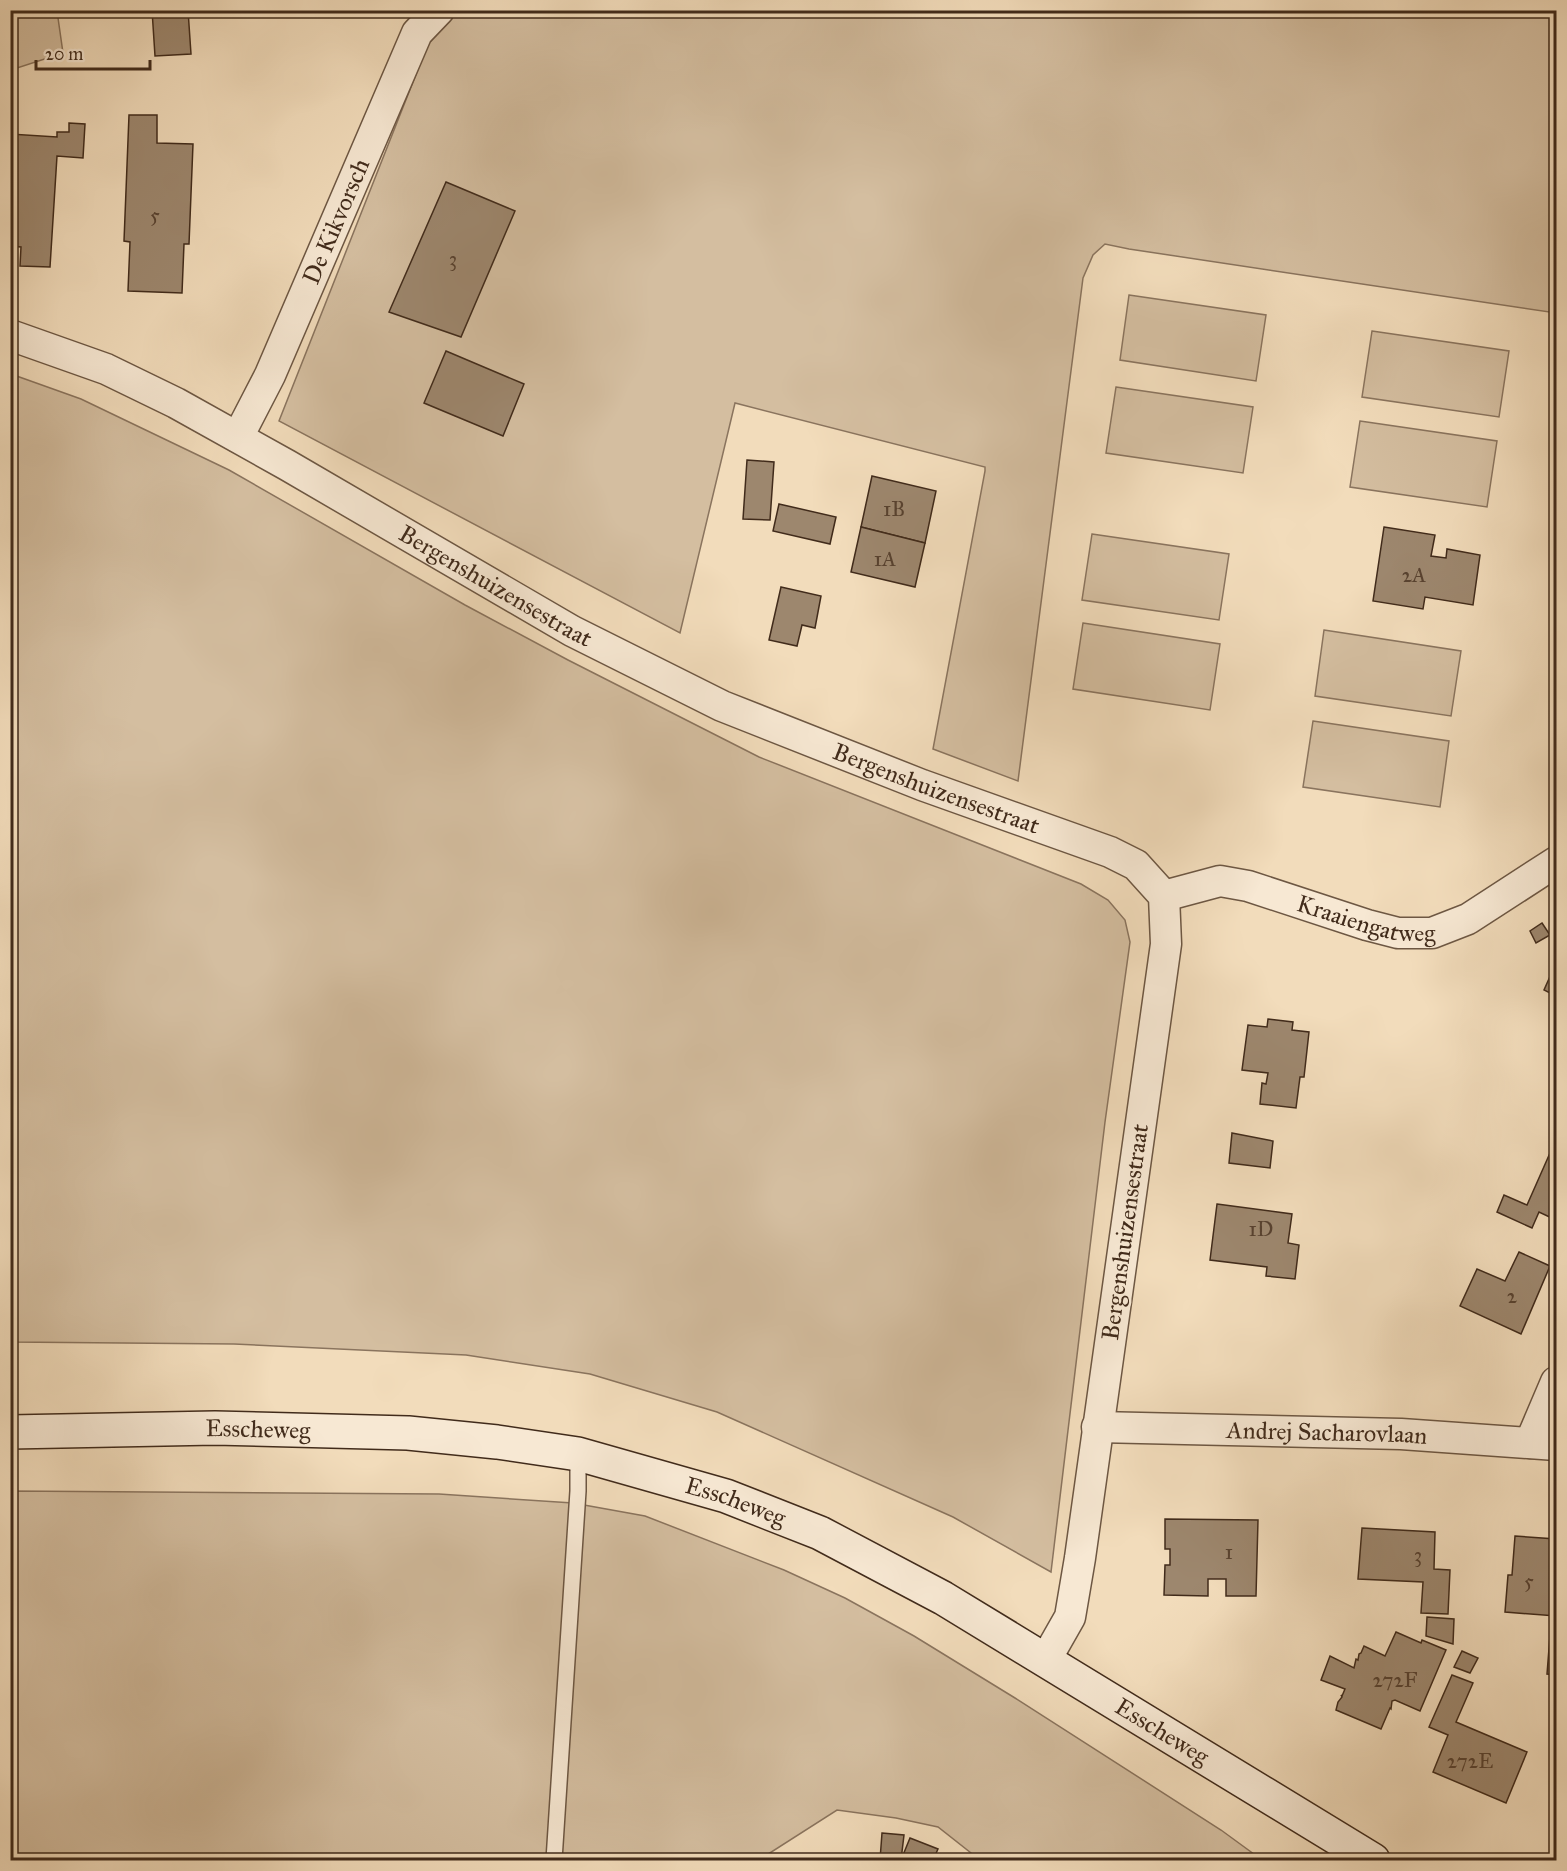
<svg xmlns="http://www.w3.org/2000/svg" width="1567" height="1871" viewBox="0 0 1567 1871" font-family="'IM FELL Great Primer',serif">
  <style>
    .green { fill: #d4bea0; stroke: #8a745e; stroke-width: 1.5 }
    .building { fill: #9d876e; stroke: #412b1b; stroke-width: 1.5 }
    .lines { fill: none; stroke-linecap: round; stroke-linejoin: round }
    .lane-casing { stroke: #6d5743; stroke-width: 18 }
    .street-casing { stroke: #6d5743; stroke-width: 33 }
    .secondary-casing { stroke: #412b1b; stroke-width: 36 }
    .lane { stroke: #f7e8d3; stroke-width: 15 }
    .street { stroke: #f7e8d3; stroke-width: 30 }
    .secondary { stroke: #f7e8d3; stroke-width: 33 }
    .labels { text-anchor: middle; stroke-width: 4.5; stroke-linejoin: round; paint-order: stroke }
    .number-label { font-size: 21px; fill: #584230 }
    .street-label { font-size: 24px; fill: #412b1b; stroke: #f7e8d3 }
  </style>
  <rect width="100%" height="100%" fill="#f2dcbb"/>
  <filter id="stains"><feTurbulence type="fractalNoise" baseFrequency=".00333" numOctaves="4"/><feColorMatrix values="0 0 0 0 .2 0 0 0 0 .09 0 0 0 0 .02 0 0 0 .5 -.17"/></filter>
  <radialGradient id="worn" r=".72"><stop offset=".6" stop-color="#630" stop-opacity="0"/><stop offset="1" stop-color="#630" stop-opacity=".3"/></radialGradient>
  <g class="green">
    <path d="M11 10 57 11 63 53 11 70Z"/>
    <path d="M459 11H1556V313L1129 249 1105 244 1093 255 1083 278 1018 781 933 749 985 471V467L735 403 680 633 279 421 428 44 451 17Z"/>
    <path d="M1129 295 1266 315 1256 381 1120 360Z"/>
    <path d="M1372 331 1509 351 1499 417 1362 397Z"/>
    <path d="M11 374 81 399 229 470 465 605 568 660 759 757 1081 884 1108 900 1125 920 1130 942 1105 1122 1051 1572 953 1517 717 1412 590 1374 466 1355 234 1344 11 1342Z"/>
    <path d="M1116 387 1253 407 1243 473 1106 453Z"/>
    <path d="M1360 421 1497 441 1487 507 1350 487Z"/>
    <path d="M1092 534 1229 554 1219 620 1082 600Z"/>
    <path d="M1083 623 1220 644 1210 710 1073 689Z"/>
    <path d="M1324 630 1461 651 1451 716 1315 696Z"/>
    <path d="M1313 721 1449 741 1440 807 1303 787Z"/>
    <path d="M10 1491 439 1494 573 1503 645 1516 784 1570 845 1598 914 1636 1015 1698 1221 1830 1262 1860H980L938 1827 896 1818 837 1810 762 1858 752 1860H11Z"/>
  </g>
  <g class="building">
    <path d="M152 10H188L191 54 155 56Z"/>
    <path d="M129 115H157V143L193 144 189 244H184L182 293 128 291 130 242 124 241Z"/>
    <path d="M69 123 85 124 83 158 57 156 50 267 20 266 21 247 10 246V134L57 137V132H69Z"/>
    <path d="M446 182 515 211 461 337 389 312Z"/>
    <path d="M446 351 524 384 503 436 424 403Z"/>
    <path d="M747 460 774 462 770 520 743 519Z"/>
    <path d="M872 476 936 491 925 543 861 527Z"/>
    <path d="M779 504 836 517 830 544 773 531Z"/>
    <path d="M861 527 925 543 915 587 851 572Z"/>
    <path d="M1384 527 1435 535 1431 556 1446 558 1447 549 1480 555 1473 605 1425 597 1423 609 1373 601Z"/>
    <path d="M781 587 821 596 815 628 802 625 797 646 769 640Z"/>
    <path d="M1542 923 1550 935 1536 943 1530 931Z"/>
    <path d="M1556 963V996L1544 990Z"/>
    <path d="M1268 1019 1293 1022 1292 1030 1309 1032 1304 1077H1300L1296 1108 1260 1104 1262 1083 1266 1084 1268 1073 1242 1070 1248 1025 1267 1027Z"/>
    <path d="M1555 1037 1556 1038V1054L1552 1053 1556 1044 1553 1042Z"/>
    <path d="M1232 1133 1273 1141 1270 1168 1229 1163Z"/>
    <path d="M1554 1144 1556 1145V1220L1539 1212 1532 1228 1497 1212 1504 1195 1527 1205Z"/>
    <path d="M1217 1204 1292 1214 1288 1243 1299 1245 1295 1279 1266 1276 1267 1267 1210 1260Z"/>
    <path d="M1519 1252 1550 1266 1521 1334 1460 1306 1477 1269 1505 1281Z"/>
    <path d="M1165 1519 1258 1520 1256 1596H1226V1579H1208V1596L1164 1595 1165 1565H1170V1549H1165Z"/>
    <path d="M1362 1528 1435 1532 1434 1569 1450 1570 1448 1614 1421 1613 1423 1582 1358 1579Z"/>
    <path d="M1515 1536 1556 1539 1554 1578H1556V1616L1505 1612 1508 1575H1512Z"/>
    <path d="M1427 1617 1454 1619 1453 1644 1426 1636Z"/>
    <path d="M1551 1623 1556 1624V1675L1547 1674Z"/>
    <path d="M1396 1632 1421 1643 1422 1640 1446 1650 1420 1711 1395 1700 1392 1701 1391 1709 1390 1708 1381 1729 1336 1710 1338 1702 1342 1697 1341 1695 1342 1696 1345 1689 1321 1680 1330 1656 1354 1668 1356 1659 1358 1660 1359 1654 1361 1653 1364 1646 1385 1656Z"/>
    <path d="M1462 1651 1478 1658 1470 1673 1454 1667Z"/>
    <path d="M1452 1675 1473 1683 1456 1722 1527 1752 1506 1803 1433 1772 1448 1735 1429 1727Z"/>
    <path d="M882 1833 904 1835 901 1860H880Z"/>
    <path d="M910 1838 938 1849 933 1860H901Z"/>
  </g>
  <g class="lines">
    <defs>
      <path id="lane" d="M554 1860 578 1491V1454"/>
      <g id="street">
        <path id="s1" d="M10 335 106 369 176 403 287 465 572 631 722 706 922 785 1110 852 1136 865 1164 896 1166 944 1080 1558 1070 1617 1045 1661"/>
        <path id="s2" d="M238 437 270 375 417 33 439 10"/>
        <path id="s3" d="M1164 896 1220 881 1248 886 1367 925 1398 933H1432L1468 919 1556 862"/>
        <path id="s4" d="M1097 1427 1401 1434 1556 1445"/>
        <path d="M1530 1443 1556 1382"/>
      </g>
      <g id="secondary">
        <path id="s5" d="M10 1432 215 1428 408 1433 497 1442 578 1454 726 1496 820 1533 943 1598 1373 1860"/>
      </g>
    </defs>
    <use href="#lane" class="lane-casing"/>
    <use href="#street" class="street-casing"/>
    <use href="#secondary" class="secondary-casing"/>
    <use href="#lane" class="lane"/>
    <use href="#street" class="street"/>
    <use href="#secondary" class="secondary"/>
  </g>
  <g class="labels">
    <g class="number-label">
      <text x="155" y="222">5</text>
      <text x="453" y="266">3</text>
      <text x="894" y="516">1B</text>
      <text x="885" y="566">1A</text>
      <text x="1414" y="582">2A</text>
      <text x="1261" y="1236">1D</text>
      <text x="1512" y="1303">2</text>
      <text x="1229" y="1559">1</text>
      <text x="1418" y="1562">3</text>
      <text x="1529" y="1588">5</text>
      <text x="1395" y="1687">272F</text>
      <text x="1470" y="1768">272E</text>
    </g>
    <g class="street-label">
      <text dy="8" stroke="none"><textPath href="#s2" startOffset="237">De Kikvorsch</textPath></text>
      <text dy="8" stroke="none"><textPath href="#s1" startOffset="548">Bergenshuizensestraat</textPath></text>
      <text dy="8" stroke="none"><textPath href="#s1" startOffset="1034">Bergenshuizensestraat</textPath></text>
      <text dy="8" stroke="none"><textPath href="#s3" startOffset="210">Kraaiengatweg</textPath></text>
      <text transform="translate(1125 1232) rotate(-82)" y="8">Bergenshuizensestraat</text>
      <text dy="8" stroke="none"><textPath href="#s5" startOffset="248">Esscheweg</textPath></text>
      <text dy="8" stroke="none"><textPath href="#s4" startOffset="230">Andrej Sacharovlaan</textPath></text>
      <text dy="8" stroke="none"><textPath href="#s5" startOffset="734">Esscheweg</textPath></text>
      <text dy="8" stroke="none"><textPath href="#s5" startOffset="1220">Esscheweg</textPath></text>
    </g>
  </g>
  <rect width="1567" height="1871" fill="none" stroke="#f2dcbb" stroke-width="36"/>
  <rect x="12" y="12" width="1543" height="1847" fill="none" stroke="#412b1b" stroke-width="3"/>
  <rect x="18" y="18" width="1531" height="1835" fill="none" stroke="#412b1b" stroke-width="1.5"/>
  <path d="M36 60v9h114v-9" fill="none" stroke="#412b1b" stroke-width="3"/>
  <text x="45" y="60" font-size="18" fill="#412b1b" stroke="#f7e8d3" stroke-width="4.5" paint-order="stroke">20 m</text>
  <rect width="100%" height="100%" filter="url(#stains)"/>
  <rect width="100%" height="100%" fill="url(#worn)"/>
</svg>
